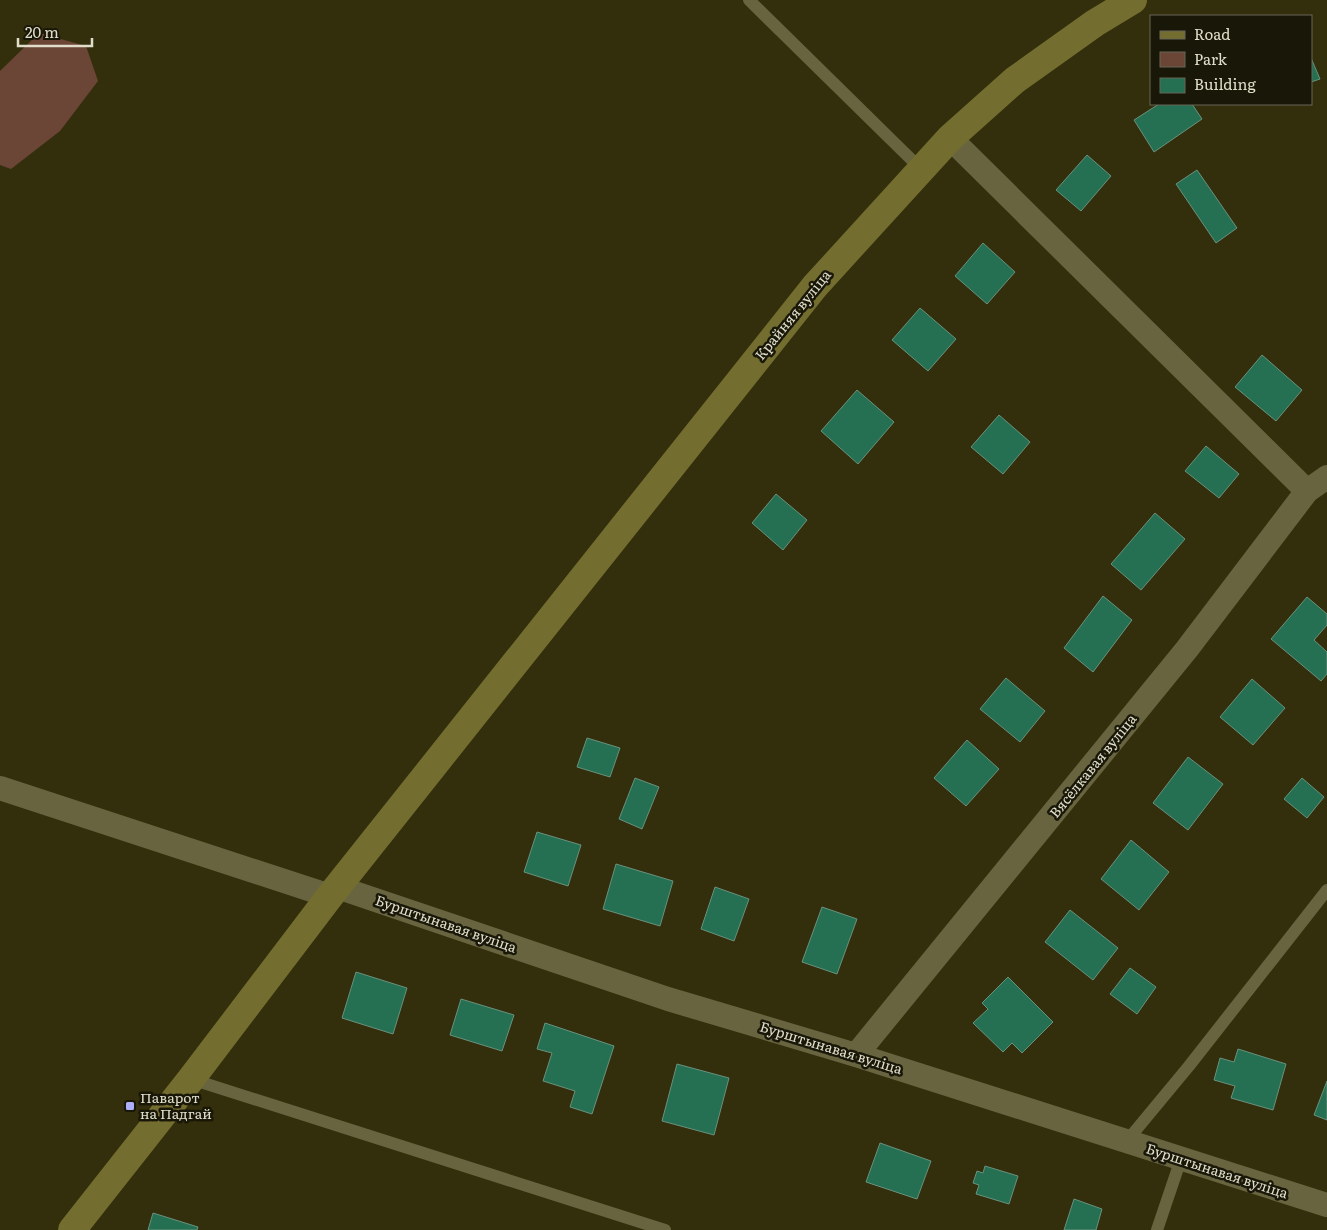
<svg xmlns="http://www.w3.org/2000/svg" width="1327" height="1230" viewBox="0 0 1327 1230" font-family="Literata,serif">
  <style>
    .green { fill: #6b4536 }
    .building { fill: #257052; stroke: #6a917d }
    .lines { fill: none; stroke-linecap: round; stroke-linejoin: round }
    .lane { stroke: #686440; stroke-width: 12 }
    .street { stroke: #686440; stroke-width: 24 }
    .secondary { stroke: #746d30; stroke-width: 28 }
    .poi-dot { fill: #adaffb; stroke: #191708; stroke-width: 2 }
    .labels { text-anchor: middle; stroke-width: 5; stroke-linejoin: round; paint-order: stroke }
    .street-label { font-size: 14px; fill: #e0deca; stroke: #191708 }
    .poi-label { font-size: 14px; fill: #e0deca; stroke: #191708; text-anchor: start }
  </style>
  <rect width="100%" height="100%" fill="#332f0c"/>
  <path class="green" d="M39 33 86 46 98 81 60 131 11 169 0 165V71Z"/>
  <g class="building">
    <path d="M1311 58 1320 79 1311 82Z"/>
    <path d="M1159 104H1192L1202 119 1154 152 1134 120Z"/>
    <path d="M1087 155 1111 176 1081 211 1056 190Z"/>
    <path d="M1197 170 1237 228 1216 243 1176 184Z"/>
    <path d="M983 243 1015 272 987 304 955 276Z"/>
    <path d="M920 308 956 339 928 371 892 340Z"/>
    <path d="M1262 355 1302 390 1276 421 1235 387Z"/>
    <path d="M857 390 894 422 858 464 821 431Z"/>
    <path d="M999 415 1030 442 1003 474 971 447Z"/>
    <path d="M1206 446 1239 474 1219 498 1185 471Z"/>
    <path d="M776 494 807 520 783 550 752 523Z"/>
    <path d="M1155 513 1185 539 1141 590 1111 564Z"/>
    <path d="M1103 596 1132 620 1093 672 1064 648Z"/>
    <path d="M1307 597 1327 614V625L1314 640 1327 652V674L1321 681 1271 639Z"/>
    <path d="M1006 678 1045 711 1020 742 980 709Z"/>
    <path d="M1252 679 1285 708 1253 745 1220 717Z"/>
    <path d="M587 738 620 748 610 777 577 767Z"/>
    <path d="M967 740 999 769 966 806 934 778Z"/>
    <path d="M1188 757 1223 784 1188 830 1153 803Z"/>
    <path d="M635 778 659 787 642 829 619 819Z"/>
    <path d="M1302 778 1324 797 1307 818 1284 799Z"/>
    <path d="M537 832 581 845 568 886 524 872Z"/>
    <path d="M1131 840 1169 872 1139 910 1101 879Z"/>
    <path d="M616 864 673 881 660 926 603 909Z"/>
    <path d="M715 887 749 899 734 941 701 929Z"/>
    <path d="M822 907 857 919 837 974 802 962Z"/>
    <path d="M1070 910 1118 948 1093 980 1045 942Z"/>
    <path d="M1130 968 1156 987 1137 1014 1110 994Z"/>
    <path d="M356 972 407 988 393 1034 342 1018Z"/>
    <path d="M1008 977 1053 1022 1022 1053 1012 1043 1003 1052 973 1023 988 1009 982 1003Z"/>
    <path d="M461 999 514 1015 502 1051 450 1035Z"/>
    <path d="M545 1023 614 1046 592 1114 570 1107 575 1091 543 1081 552 1053 537 1049Z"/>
    <path d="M1238 1049 1286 1064 1273 1110 1231 1098 1235 1086 1214 1080 1220 1058 1234 1062Z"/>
    <path d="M677 1064 729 1078 714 1135 662 1121Z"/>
    <path d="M1327 1081V1120L1314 1115Z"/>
    <path d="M880 1143 931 1161 917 1199 866 1182Z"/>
    <path d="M985 1166 1018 1176 1009 1204 976 1194 979 1185 973 1183 977 1171 983 1173Z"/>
    <path d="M1074 1199 1102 1209 1096 1230H1064Z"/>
    <path d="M153 1213 198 1227 197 1230H148Z"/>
  </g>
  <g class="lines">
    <g class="lane">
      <path d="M749 0 921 169"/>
      <path d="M191 1079 665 1230"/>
      <path d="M1126 1142 1189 1066 1327 890"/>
      <path d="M1157 1230 1181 1159"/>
    </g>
    <g class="street">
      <path d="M950 138 1307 491"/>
      <path d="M0 788 330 896"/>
      <path d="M337 887 668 999 856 1055 1327 1205"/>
      <path d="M856 1055 1187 649 1307 491 1327 477"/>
    </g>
    <path class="secondary" d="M72 1230 191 1079 330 896 815 286 950 138 1015 80 1095 23 1133 0"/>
  </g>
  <rect class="poi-dot" x="125" y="1101" width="10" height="10" rx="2.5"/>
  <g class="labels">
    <g class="street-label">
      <text transform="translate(793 315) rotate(-51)" y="5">Крайняя вуліца</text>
      <text transform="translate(1093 766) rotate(-51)" y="5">Вясёлкавая вуліца</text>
      <text transform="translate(446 924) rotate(19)" y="5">Бурштынавая вуліца</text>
      <text transform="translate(831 1048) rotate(17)" y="5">Бурштынавая вуліца</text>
      <text transform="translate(1217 1171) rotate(18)" y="5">Бурштынавая вуліца</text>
    </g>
    <g class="poi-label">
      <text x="140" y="1103">Паварот<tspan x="140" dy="16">на Падгай</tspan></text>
    </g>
  </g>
  <rect x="1150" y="15" width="162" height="90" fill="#191708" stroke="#696756"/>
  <rect x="1160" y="31" width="25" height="8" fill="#746d30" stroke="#696756"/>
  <text x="1194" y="40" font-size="15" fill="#e0deca">Road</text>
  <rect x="1160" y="52" width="25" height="15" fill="#6b4536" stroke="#696756"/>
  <text x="1194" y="65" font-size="15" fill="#e0deca">Park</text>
  <rect x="1160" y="78" width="25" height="15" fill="#257052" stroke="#696756"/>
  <text x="1194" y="90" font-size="15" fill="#e0deca">Building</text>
  <path d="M18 38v8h74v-8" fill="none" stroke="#e0deca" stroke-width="2.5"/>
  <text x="25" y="38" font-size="15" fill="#e0deca" stroke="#191708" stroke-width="4" paint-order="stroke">20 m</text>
</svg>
